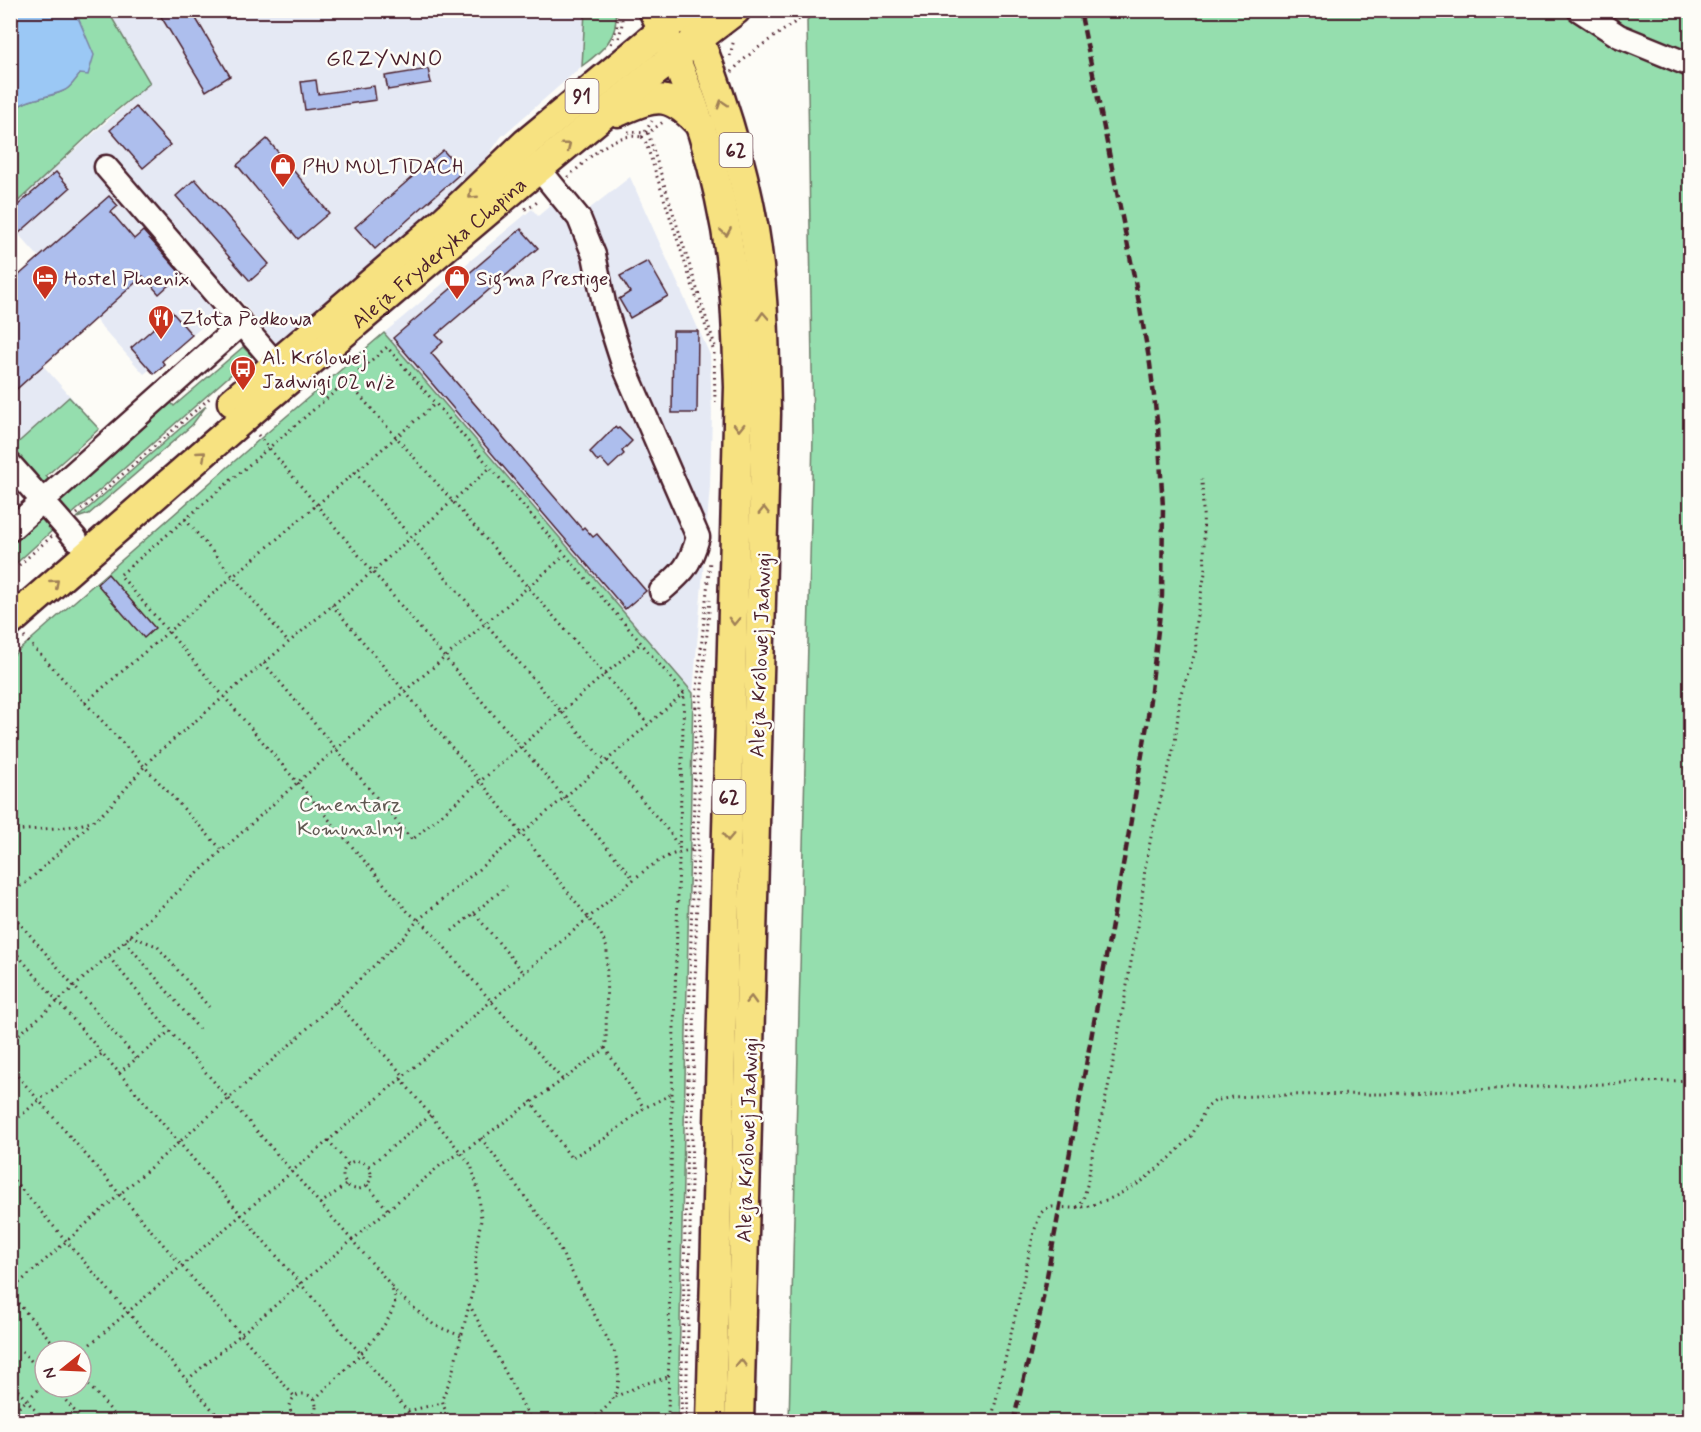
<svg xmlns="http://www.w3.org/2000/svg" width="1701" height="1432" viewBox="0 0 1701 1432" font-family="Mynerve,sans-serif">
  <style>
    .built { fill: #e5e9f4 }
    .green { fill: #95deae; stroke: #707e6c; stroke-width: 1.5; fill-rule: evenodd }
    .water { fill: #9bc8f5; stroke: #7b84a4; stroke-width: 1.5 }
    .building { fill: #adbeed; stroke: #4a1f2b; stroke-width: 1.5 }
    .lines { fill: none; stroke-linecap: round; stroke-linejoin: round }
    .minor-casing { stroke: #4a1f2b; stroke-width: 27 }
    .major-casing { stroke: #4a1f2b; stroke-width: 33 }
    .path { stroke: #4a1f2b; stroke-width: 3; stroke-dasharray: 1.5 4.5; stroke-linecap: butt }
    .minor { stroke: #fdfcf7; stroke-width: 22 }
    .major { stroke: #f7e281; stroke-width: 28 }
    .rail { stroke: #4a1f2b; stroke-width: 4.5; stroke-dasharray: 9 4.5; stroke-linecap: butt }
    .oneway { stroke: #a08056 }
    .labels { text-anchor: middle; stroke-width: 5; stroke-linejoin: round; paint-order: stroke }
    .shield { fill: #fdfcf7; stroke: #806168; stroke-width: 1.5 }
    .shield-label { font-size: 20px; font-weight: bold; fill: #4a1f2b }
    .poi-label { font-size: 21px; fill: #4a1f2b; stroke: #fdfcf7; text-anchor: start }
    .street-label { font-size: 21px; fill: #4a1f2b; stroke: #fdfcf7 }
    .park-label { font-size: 21px; fill: #605852; stroke: #fdfcf7 }
    .neighbourhood-label { font-size: 22px; letter-spacing: 1.5px; fill: #4a1f2b; stroke: #fdfcf7 }
  </style>
  <rect width="100%" height="100%" fill="#fdfcf7"/>
  <filter id="ink" filterUnits="userSpaceOnUse"><feTurbulence type="fractalNoise" baseFrequency=".0167" numOctaves="2"/><feDisplacementMap in="SourceGraphic" scale="12" xChannelSelector="R" yChannelSelector="G"/><feConvolveMatrix kernelMatrix="1 2 1 2 8 2 1 2 1" color-interpolation-filters="sRGB"/></filter>
  <g filter="url(#ink)">
    <g class="built">
      <path d="M108 11H585L582 66 501 137 485 160 420 226 278 346 233 291 215 306 219 312 214 317 162 361 165 365 154 374 149 370 144 374 11 226 10 208 150 83Z"/>
      <path d="M630 177 710 355 712 414 710 486 693 693 384 333 532 209 538 216 557 200 584 213Z"/>
      <path d="M10 328 92 421 11 491H10Z"/>
    </g>
    <g class="green">
      <path d="M818 10 1690 11V1421L789 1422 813 437 807 20Z"/>
      <path d="M69 11H108L150 83 105 120 11 208V113C25 97 45 99 63 91 70 89 75 80 80 74L79 20Z"/>
      <path d="M585 11H615C620 37 601 52 582 66Z"/>
      <path d="M384 333 693 693 678 1421H28L10 1402V658L261 438ZM45 1351H81V1387H45Z"/>
      <path d="M243 347 252 356 70 516 59 503V498L167 398 174 406Z"/>
      <path d="M69 397 99 429 46 476 53 484H43L13 456 12 448Z"/>
      <path d="M206 406 192 425 89 514 77 518Z"/>
      <path d="M43 516 53 530 11 568V542Z"/>
    </g>
    <path class="water" d="M11 10 69 11 79 20 94 55 88 75 80 74C75 80 70 89 63 91 45 99 25 97 11 113Z"/>
    <g class="building">
      <path d="M157 10H191L230 76 206 91Z"/>
      <path d="M428 69 431 83 388 90 385 76Z"/>
      <path d="M316 80 318 94 374 86 376 100 305 110 301 82Z"/>
      <path d="M136 107 170 145 143 168 110 130Z"/>
      <path d="M267 139 329 213 298 239 237 165Z"/>
      <path d="M443 150 462 172 375 249 355 227Z"/>
      <path d="M56 172 70 188 18 234 10 226V212Z"/>
      <path d="M195 179 269 264 250 281 176 196Z"/>
      <path d="M109 196 118 206 111 212 134 239 143 231 181 274 159 294 143 276 10 395V283Z"/>
      <path d="M521 229 538 248 436 335 443 342 431 353 582 529 584 527 593 537 597 534 646 591 625 609 393 338Z"/>
      <path d="M648 261 668 296 630 318 619 299 630 292 620 276Z"/>
      <path d="M172 312 192 335 162 361 165 365 154 374 131 348Z"/>
      <path d="M673 331H698L697 413H672Z"/>
      <path d="M615 427 617 429 619 428 632 441 622 451 624 454 609 468 601 459 598 462 590 452Z"/>
      <path d="M108 574 155 628 144 638 97 584Z"/>
    </g>
    <g class="lines">
      <defs>
        <g id="minor">
          <path d="M1579 10 1619 36 1690 65"/>
          <path d="M106 167 276 364"/>
          <path d="M539 169 579 218 594 255 605 308 623 364 698 537C690 566 683 572 661 591"/>
          <path d="M10 464 76 539"/>
          <path d="M10 530 241 324"/>
        </g>
        <g id="major">
          <path d="M653 10C698 101 727 199 735 300 737 329 738 358 739 387L711 1422"/>
          <path d="M687 10C717 81 741 154 754 230 764 290 765 352 766 413L739 1422"/>
          <path d="M618 112C658 94 670 92 701 126"/>
          <path d="M232 402 446 219 526 143 676 19"/>
          <path id="s1" d="M10 622 267 398 515 188 656 71 736 10"/>
        </g>
      </defs>
      <use href="#minor" class="minor-casing"/>
      <use href="#major" class="major-casing"/>
      <g class="path">
        <path d="M619 38 622 24V10"/>
        <path d="M611 44 617 27 618 10"/>
        <path d="M730 56 734 39"/>
        <path d="M732 72C752 47 786 32 810 10"/>
        <path d="M628 132 648 133 663 122"/>
        <path d="M648 133 715 346"/>
        <path d="M642 137 646 143 714 352 715 402"/>
        <path d="M642 137 652 121"/>
        <path d="M568 177C589 159 612 131 642 137"/>
        <path d="M525 209 532 206 540 200"/>
        <path d="M347 381 648 724"/>
        <path d="M258 435 445 658 634 879"/>
        <path d="M355 472 599 755 612 764 670 833 678 846"/>
        <path d="M77 514 212 396"/>
        <path d="M185 519 288 642"/>
        <path d="M10 573 52 536"/>
        <path d="M24 637 222 850"/>
        <path d="M10 648 16 644"/>
        <path d="M264 663 412 840 640 644"/>
        <path d="M85 703 435 404"/>
        <path d="M10 831C33 829 69 829 90 822 106 817 140 769 155 755L372 572 490 468"/>
        <path d="M10 893 27 882 91 823"/>
        <path d="M10 912 137 1059"/>
        <path d="M474 913 507 886"/>
        <path d="M452 931 474 913 524 973"/>
        <path d="M130 936 157 946 209 1007"/>
        <path d="M125 941 199 1029"/>
        <path d="M10 946 361 1354 416 1422"/>
        <path d="M109 957 174 1036 391 1285C392 1289 394 1295 395 1299 395 1327 333 1380 314 1400"/>
        <path d="M10 959 17 953"/>
        <path d="M336 1002 404 1076"/>
        <path d="M10 1042C109 960 200 868 297 783 385 706 476 633 564 556"/>
        <path d="M605 1048 644 1108"/>
        <path d="M10 1067 294 1396"/>
        <path d="M119 1073 170 1031"/>
        <path d="M401 1079 471 1165 479 1193 481 1220 476 1249 475 1281 451 1378 442 1399 444 1407 451 1422"/>
        <path d="M562 1079 491 1001 427 927 408 912 120 575 387 347 684 693 672 1094 668 1422"/>
        <path d="M531 1101 571 1158 604 1139 644 1108 672 1094"/>
        <path d="M10 1125 39 1100 103 1053"/>
        <path d="M481 1138 549 1229 615 1353C624 1388 617 1402 588 1422"/>
        <path d="M328 1140 348 1164"/>
        <circle cx="357" cy="1175" r="14"/>
        <path d="M369 1166 431 1115"/>
        <path d="M10 1176 223 1422"/>
        <path d="M367 1185 388 1210"/>
        <path d="M320 1204 347 1184"/>
        <path d="M1077 1207 1080 1206C1089 1188 1089 1167 1094 1148 1115 1066 1127 982 1142 899L1145 868 1151 837 1175 743 1180 696 1196 650 1195 626 1205 573 1202 479"/>
        <path d="M392 1287 399 1295 434 1325 461 1336"/>
        <path d="M10 1291 294 1041 402 939 418 920 565 797 684 693"/>
        <path d="M10 1294 60 1351"/>
        <path d="M469 1304 532 1422"/>
        <path d="M22 1351 45 1376"/>
        <path d="M81 1352 634 879C653 864 668 852 693 850"/>
        <path d="M81 1376 121 1422"/>
        <path d="M187 1380 442 1164 467 1149 604 1050 606 1046 607 948 601 934 481 782 332 605"/>
        <path d="M10 1381 45 1422"/>
        <path d="M54 1387 84 1422"/>
        <circle cx="303" cy="1407" r="13"/>
        <path d="M615 1397 641 1385 668 1377"/>
        <path d="M408 1411 442 1403"/>
        <path d="M10 1415 45 1384"/>
        <path d="M312 1416 317 1422"/>
        <path d="M681 1422 696 698 710 561"/>
        <path d="M686 1422 701 698 710 600"/>
        <path d="M991 1422 1034 1232 1040 1214 1045 1209 1052 1207 1072 1208 1090 1206 1114 1197 1141 1182 1170 1158 1191 1137 1206 1108 1215 1101 1232 1097 1278 1095 1383 1094 1690 1080"/>
      </g>
      <use href="#minor" class="minor"/>
      <use href="#major" class="major"/>
      <path class="rail" d="M1013 1422 1040 1314 1128 838 1147 725 1162 596 1163 507 1158 428 1150 364 1135 281 1080 10"/>
    </g>
    <defs><path id="oneway-chevron" d="M-2-3.5L2.5 0L-2 3.5" fill="none" stroke-width="1.6" stroke-linecap="round" stroke-linejoin="round" transform="scale(1.5)"/></defs>
    <g class="oneway">
      <use href="#oneway-chevron" transform="translate(722 104) rotate(-108)"/>
      <use href="#oneway-chevron" transform="translate(567 146) rotate(-39)"/>
      <use href="#oneway-chevron" transform="translate(472 195) rotate(136)"/>
      <use href="#oneway-chevron" transform="translate(726 232) rotate(80)"/>
      <use href="#oneway-chevron" transform="translate(763 316) rotate(-93)"/>
      <use href="#oneway-chevron" transform="translate(739 427) rotate(91)"/>
      <use href="#oneway-chevron" transform="translate(202 455) rotate(-41)"/>
      <use href="#oneway-chevron" transform="translate(764 511) rotate(-89)"/>
      <use href="#oneway-chevron" transform="translate(55 583) rotate(-41)"/>
      <use href="#oneway-chevron" transform="translate(734 621) rotate(92)"/>
      <use href="#oneway-chevron" transform="translate(728 837) rotate(92)"/>
      <use href="#oneway-chevron" transform="translate(751 1000) rotate(-88)"/>
      <use href="#oneway-chevron" transform="translate(741 1363) rotate(-88)"/>
    </g>
  </g>
  <defs>
    <symbol id="shop-pin" viewBox="-11 -11 22 30"><path d="M0 17L-7.5 6A9.5 9.5 0 1 1 7.5 6Z" fill="#c8321e" stroke="#fdfcf7"/><path d="M-5-2.5h2.3a2.7 3.5 0 0 1 5.4 0H5L5.5 6h-11ZM-1.5-2.5h3a1.5 2.3 0 0 0-3 0Z" fill="#fff"/></symbol>
    <symbol id="hotel-pin" viewBox="-11 -11 22 30"><path d="M0 17L-7.5 6A9.5 9.5 0 1 1 7.5 6Z" fill="#c8321e" stroke="#fdfcf7"/><path d="M-6-4.5h1.5V1H6V5H4.5V3h-9V5H-6ZM-4 0a1.8 1.8 0 1 1 3.6 0ZM.5 0V-2.5h3Q6-2.5 6 0Z" fill="#fff"/></symbol>
    <symbol id="restaurant-pin" viewBox="-11 -11 22 30"><path d="M0 17L-7.5 6A9.5 9.5 0 1 1 7.5 6Z" fill="#c8321e" stroke="#fdfcf7"/><path d="M-5-6h1v4h1v-4h1v4h1v-4h1v5L-1.5 .5V6h-2V.5L-5-1ZM5-6V6H3V1.5H1.5Q1.5-4 5-6Z" fill="#fff"/></symbol>
    <symbol id="bus-pin" viewBox="-11 -11 22 30"><path d="M0 17L-7.5 6A9.5 9.5 0 1 1 7.5 6Z" fill="#c8321e" stroke="#fdfcf7"/><path d="M-5-6H5V4H4V6H2V4H-2V6H-4V4H-5ZM-3.5-4V0h7V-4ZM-3.5 1.2v1.5H-2V1.2ZM2 1.2v1.5H3.5V1.2Z" fill="#fff"/></symbol>
  </defs>
  <g fill-rule="evenodd">
    <use href="#shop-pin" x="268" y="151" width="30" height="40"/>
    <use href="#hotel-pin" x="30" y="263" width="30" height="40"/>
    <use href="#shop-pin" x="442" y="263" width="30" height="40"/>
    <use href="#restaurant-pin" x="146" y="303" width="30" height="40"/>
    <use href="#bus-pin" x="228" y="354" width="30" height="40"/>
  </g>
  <g class="labels">
    <g class="shield">
      <rect x="565.5" y="79" width="33" height="34" rx="4.5"/>
      <rect x="719.5" y="133" width="33" height="34" rx="4.5"/>
      <rect x="712.5" y="780" width="33" height="34" rx="4.5"/>
    </g>
    <g class="shield-label">
      <text x="582" y="103">91</text>
      <text x="736" y="157">62</text>
      <text x="729" y="804">62</text>
    </g>
    <g class="poi-label">
      <text x="302" y="173">PHU MULTIDACH</text>
      <text x="64" y="285">Hostel Phoenix</text>
      <text x="476" y="285">Sigma Prestige</text>
      <text x="180" y="325">Złota Podkowa</text>
      <text x="262" y="364">Al. Królowej<tspan x="262" dy="24">Jadwigi 02 n/ż</tspan></text>
    </g>
    <g class="street-label">
      <text dy="7" stroke="none"><textPath href="#s1" startOffset="566">Aleja Fryderyka Chopina</textPath></text>
      <text transform="translate(760 655) rotate(-88)" y="7">Aleja Królowej Jadwigi</text>
      <text transform="translate(747 1140) rotate(-88)" y="7">Aleja Królowej Jadwigi</text>
    </g>
    <g class="park-label">
      <text x="350" y="811">Cmentarz<tspan x="350" dy="24">Komunalny</tspan></text>
    </g>
    <g class="neighbourhood-label">
      <text x="385" y="66">GRZYWNO</text>
    </g>
  </g>
  <rect width="1701" height="1432" fill="none" stroke="#fdfcf7" stroke-width="36"/>
  <rect x="18" y="18" width="1665" height="1396" fill="none" stroke="#4a1f2b" stroke-width="2" filter="url(#ink)"/>
  <g transform="translate(63 1369) rotate(252)"><circle r="28" fill="#fdfcf7" stroke="#b5a4a5" stroke-width="1.5"/>
  <path d="M0-4.5L10 22L0 15L-10 22Z" fill="#c8321e"/>
  <text y="-9" font-size="16" font-weight="bold" text-anchor="middle" fill="#4a1f2b">N</text>
  </g>
</svg>
